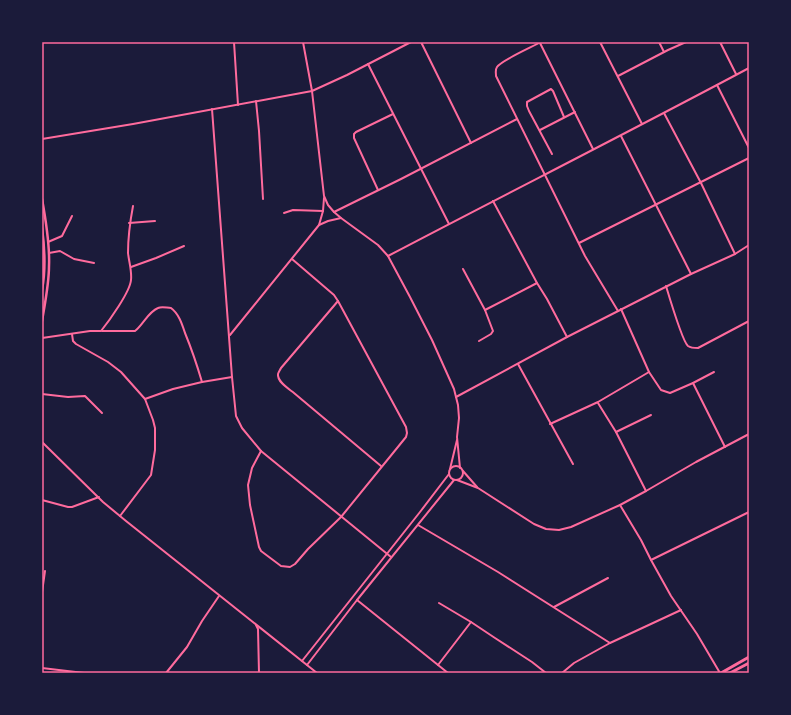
<svg xmlns="http://www.w3.org/2000/svg" width="791" height="715" viewBox="0 0 791 715" font-family="Lato,sans-serif">
  <style>
    .lines { fill: none; stroke-linecap: round; stroke-linejoin: round }
    .minor { stroke: #ff6b9d; stroke-width: 2 }
    .tertiary { stroke: #ff6b9d; stroke-width: 2 }
    .secondary { stroke: #ff6b9d; stroke-width: 2.5 }
    .trunk { stroke: #ff6b9d; stroke-width: 3 }
    .neatline { fill: none; stroke: #ff6b9d; stroke-width: 1.5 }
  </style>
  <rect width="100%" height="100%" fill="#1b1b3a"/>
  <g class="lines">
    <g class="minor">
      <path d="M234 42 238 105"/>
      <path d="M421 42 471 143"/>
      <path d="M541 42C532 47 502 60 497 67 495 70 496 72 496 76L585 256 618 311"/>
      <path d="M600 42 642 124"/>
      <path d="M659 42 664 52"/>
      <path d="M720 42 736 74"/>
      <path d="M540 43 593 149"/>
      <path d="M368 64 449 224"/>
      <path d="M618 76 668 50 686 42"/>
      <path d="M717 85 749 148"/>
      <path d="M256 101 259 131 263 199"/>
      <path d="M212 109 232 377 236 416 242 428 261 451 391 557"/>
      <path d="M664 113 701 183 735 254"/>
      <path d="M540 130 575 112"/>
      <path d="M621 136 691 274"/>
      <path d="M42 139 133 124 312 91 347 75 411 42"/>
      <path d="M552 154 529 111 527 106V102L551 89 553 91 564 117"/>
      <path d="M378 190 354 138V134L356 132 393 114"/>
      <path d="M493 201 537 283 547 299 567 337"/>
      <path d="M334 212 401 179 517 119"/>
      <path d="M284 213 293 210 323 211"/>
      <path d="M129 223 155 221"/>
      <path d="M319 225 328 221 341 218"/>
      <path d="M48 242 62 236 72 216"/>
      <path d="M579 243 749 158"/>
      <path d="M49 253 60 251 74 259 94 263"/>
      <path d="M388 256C508 193 629 132 749 68"/>
      <path d="M131 267 156 258 184 246"/>
      <path d="M463 269 485 310 493 331 491 334 479 341"/>
      <path d="M666 286C669 296 683 342 688 346 691 348 695 348 698 348L749 321"/>
      <path d="M338 301 281 368C280 370 278 373 278 374 277 382 289 389 294 393L381 466"/>
      <path d="M621 309 649 372 661 390 670 393 693 383 714 372"/>
      <path d="M485 310 537 283"/>
      <path d="M102 331H135C143 325 148 312 158 308 162 306 167 308 171 308 179 314 182 324 185 333 192 350 197 365 202 382"/>
      <path d="M72 334 73 341 76 344 108 362 121 372 145 399 153 420 155 428V450L151 475 120 516"/>
      <path d="M230 335 319 225 323 211 324 198"/>
      <path d="M42 338 90 331H101C109 321 130 292 131 280 132 271 129 262 128 253 128 237 130 222 133 206"/>
      <path d="M518 364 573 464"/>
      <path d="M693 383 725 447"/>
      <path d="M42 394 68 397 85 396 102 413"/>
      <path d="M456 397 567 337 691 274 735 254 749 245"/>
      <path d="M145 399 173 389 202 382 232 377"/>
      <path d="M598 403 616 432 646 491"/>
      <path d="M550 424 598 402 649 372"/>
      <path d="M616 432 651 415"/>
      <path d="M261 451 252 468 248 485 250 505 259 547 261 551 281 566 290 567 295 564 308 549 341 517 406 437 407 433 406 427 338 301 334 295 292 259"/>
      <path d="M463 471 477 487"/>
      <path d="M457 480 478 488 534 524 546 529 559 530 571 527 620 505 646 491 696 462 749 434"/>
      <path d="M42 500 68 507H72L99 497"/>
      <path d="M620 505 641 540 651 560"/>
      <path d="M418 525 498 572 610 643 681 610"/>
      <path d="M42 592 45 571"/>
      <path d="M357 600 448 673"/>
      <path d="M439 603 471 622 495 638 532 662 546 673"/>
      <path d="M554 607 608 578"/>
      <path d="M256 625 258 629 259 673"/>
      <path d="M438 665 471 622"/>
      <path d="M42 668 84 673"/>
      <path d="M166 673 187 647 202 621 219 596"/>
      <path d="M562 673 574 663 610 643"/>
    </g>
    <g class="tertiary">
      <path d="M303 42 312 91 324 196 328 205 334 212 341 218 378 245 388 256 410 297 432 340 454 389 458 405 459 418 457 437 460 468"/>
      <path d="M42 442 103 502 126 521 317 673"/>
      <circle cx="456" cy="473" r="7"/>
      <path d="M450 469 457 440"/>
      <path d="M302 661 420 512 449 474"/>
      <path d="M307 665 357 600 454 480"/>
      <path d="M720 673 697 634 671 596 651 560 749 512"/>
    </g>
    <g class="secondary">
      <path d="M42 199C46 221 50 244 49 266 49 284 45 303 42 321"/>
      <path d="M42 228C45 250 46 269 42 290"/>
    </g>
    <g class="trunk">
      <path d="M721 673 749 657"/>
      <path d="M730 673 749 663"/>
    </g>
  </g>
  <rect width="791" height="715" fill="none" stroke="#1b1b3a" stroke-width="86"/>
  <rect x="43" y="43" width="705" height="629" class="neatline"/>
</svg>
